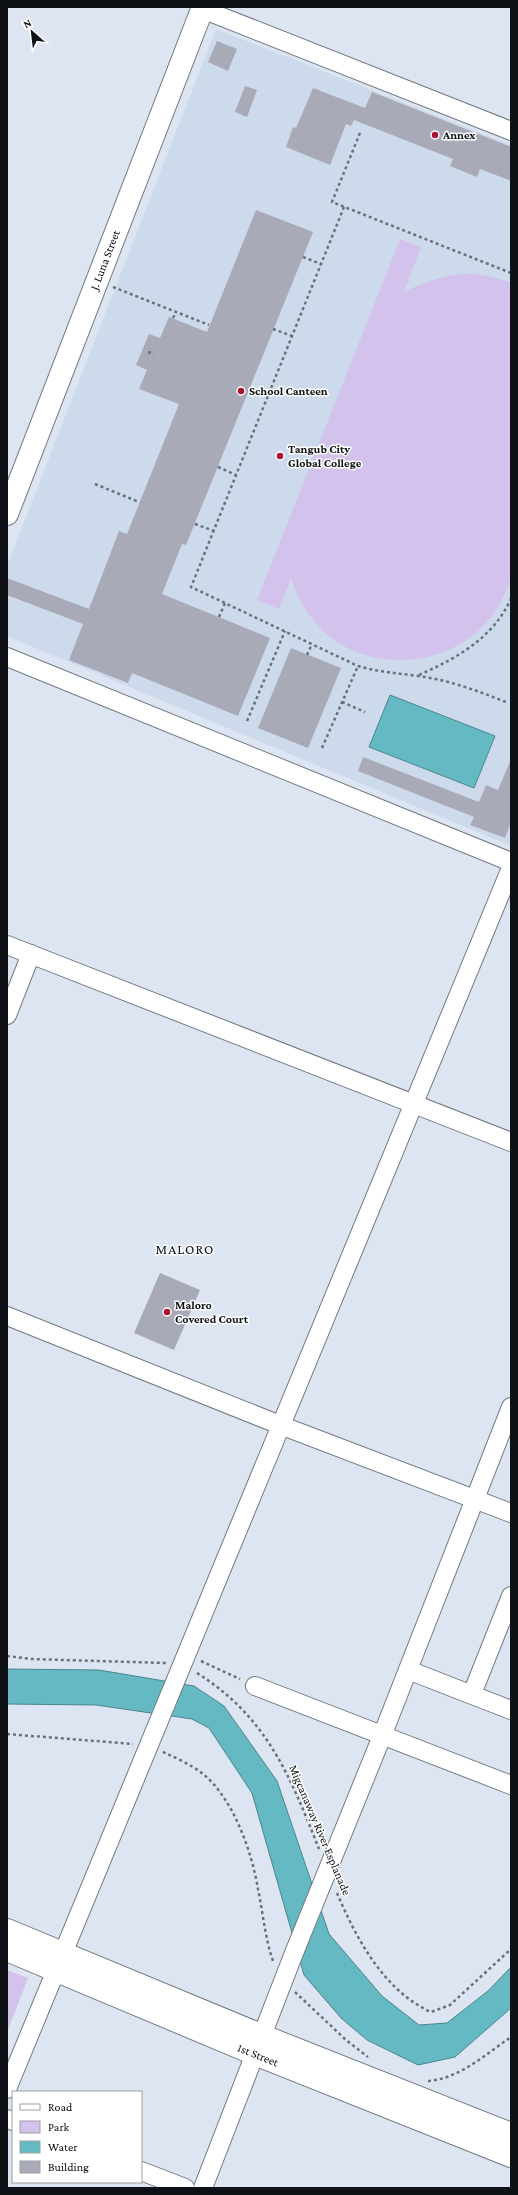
<svg xmlns="http://www.w3.org/2000/svg" width="518" height="2195" viewBox="0 0 518 2195" font-family="'Crimson Pro',serif">
  <style>
    .built { fill: #ccdaec }
    .green { fill: #d3c2eb }
    .water { fill: #64b9c3; stroke: #4a868e }
    .building { fill: #a9aab8 }
    .lines { fill: none; stroke-linecap: round; stroke-linejoin: round }
    .minor-casing { stroke: #717984; stroke-width: 20 }
    .tertiary-casing { stroke: #717984; stroke-width: 24 }
    .secondary-casing { stroke: #717984; stroke-width: 24 }
    .path { stroke: #6b7179; stroke-width: 2.5; stroke-dasharray: 3 3; stroke-linecap: butt }
    .minor { stroke: #fff; stroke-width: 18 }
    .tertiary { stroke: #fff; stroke-width: 22 }
    .secondary { stroke: #fff; stroke-width: 22 }
    .poi-dot { fill: #a91231; stroke: #fff; stroke-width: 1.5 }
    .labels { text-anchor: middle; stroke-width: 3; stroke-linejoin: round; paint-order: stroke }
    .poi-label { font-size: 12px; font-weight: bold; fill: #0d1014; stroke: #fff; text-anchor: start }
    .street-label { font-size: 12px; fill: #0d1014; stroke: #fff }
    .quarter-label { font-size: 14px; letter-spacing: 1px; fill: #0d1014; stroke: #fff }
  </style>
  <rect width="100%" height="100%" fill="#dce5f1"/>
  <path class="built" d="M216 29 511 145V846L7 636V566Z"/>
  <g class="green">
    <path d="M400 239 421 247 404 292C442 274 470 267 511 283V578C505 594 498 610 486 623 440 674 351 673 310 616 301 605 296 592 291 579L279 609 257 600Z"/>
    <path d="M7 1970 28 1978 7 2032Z"/>
  </g>
  <g class="water">
    <path d="M390 695 495 736 474 788 369 747Z"/>
    <path d="M7 1669 99 1670 194 1686 224 1706 277 1781 329 1934 382 1996 419 2025 447 2023 488 1991 511 1967V2008L455 2057 418 2065 367 2040 341 2018 304 1975 252 1793 209 1728 192 1719 96 1705 7 1704Z"/>
  </g>
  <g class="building">
    <path d="M217 41 237 49 228 71 208 62Z"/>
    <path d="M245 86 257 90 247 117 235 112Z"/>
    <path d="M313 88 365 108 372 92 511 147V181L480 169 477 177 450 166 453 159 354 120 351 126 346 124 330 165 286 147 293 127 296 128Z"/>
    <path d="M256 210 313 232 186 545 182 544 162 594 270 638 238 716 132 673 128 683 69 660 83 624 7 595V578L89 609 119 531 127 534 179 404 139 389 147 370 136 365 149 334 160 338 169 317 207 332Z"/>
    <path d="M291 648 341 668 308 748 258 728Z"/>
    <path d="M363 757 479 802 486 785 498 790 511 759V822L505 838 470 825 474 817 358 771Z"/>
    <path d="M160 1273 200 1290 174 1350 134 1333Z"/>
  </g>
  <g class="lines">
    <defs>
      <g id="minor">
        <path d="M202 9 511 131"/>
        <path d="M7 657 511 862"/>
        <path d="M7 945 511 1142"/>
        <path d="M7 1015 31 954"/>
        <path d="M7 1316 280 1425 511 1513"/>
        <path d="M408 1670 511 1710"/>
        <path d="M255 1686 511 1785"/>
        <path d="M472 1694 511 1596"/>
        <path d="M7 2089 511 868"/>
        <path d="M7 2119 13 2121"/>
        <path d="M141 2171 185 2188"/>
        <path d="M203 2188 294 1953 382 1736 511 1407"/>
      </g>
      <path id="tertiary" d="M7 514 203 7"/>
      <g id="secondary">
        <path d="M7 1930 263 2036 511 2134"/>
        <path d="M7 1950 255 2054 511 2156"/>
      </g>
    </defs>
    <use href="#minor" class="minor-casing"/>
    <use href="#tertiary" class="tertiary-casing"/>
    <use href="#secondary" class="secondary-casing"/>
    <g class="path">
      <path d="M360 133 332 202 511 273"/>
      <path d="M344 207 191 587 358 666C378 672 397 673 418 676 449 680 478 691 506 702"/>
      <path d="M303 257 321 264"/>
      <path d="M113 287 209 325"/>
      <path d="M173 318 176 312"/>
      <path d="M273 329 292 336"/>
      <path d="M148 352 154 354"/>
      <path d="M218 467 236 475"/>
      <path d="M95 484 139 502"/>
      <path d="M195 524 214 531"/>
      <path d="M219 617 225 603"/>
      <path d="M307 655 312 644"/>
      <path d="M419 675C457 658 492 639 511 599"/>
      <path d="M342 702 365 712"/>
      <path d="M247 721 285 631"/>
      <path d="M322 748 358 666"/>
      <path d="M7 1656 31 1659 166 1663"/>
      <path d="M201 1661 240 1679"/>
      <path d="M197 1673C267 1717 290 1776 319 1849"/>
      <path d="M7 1734 133 1744"/>
      <path d="M163 1752C176 1758 192 1765 203 1774 233 1798 252 1852 258 1889 263 1913 265 1938 273 1961"/>
      <path d="M337 1893C356 1938 384 1991 431 2012L450 2005 511 1949"/>
      <path d="M295 1992 346 2040 368 2057"/>
      <path d="M428 2081C459 2079 486 2054 511 2037"/>
    </g>
    <use href="#minor" class="minor"/>
    <use href="#tertiary" class="tertiary"/>
    <use href="#secondary" class="secondary"/>
  </g>
  <g class="poi-dot">
    <circle cx="435" cy="135" r="4"/>
    <circle cx="241" cy="391" r="4"/>
    <circle cx="280" cy="456" r="4"/>
    <circle cx="167" cy="1312" r="4"/>
  </g>
  <g class="labels">
    <g class="poi-label">
      <text x="443" y="139">Annex</text>
      <text x="249" y="395">School Canteen</text>
      <text x="288" y="453">Tangub City<tspan x="288" dy="14">Global College</tspan></text>
      <text x="175" y="1309">Maloro<tspan x="175" dy="14">Covered Court</tspan></text>
    </g>
    <g class="street-label">
      <text transform="translate(105 260) rotate(-69)" y="4">J. Luna Street</text>
      <text transform="translate(320 1830) rotate(67)" y="4">Migcanaway River Esplanade</text>
      <text transform="translate(258 2055) rotate(22)" y="4">1st Street</text>
    </g>
    <g class="quarter-label">
      <text x="185" y="1254">MALORO</text>
    </g>
  </g>
  <rect width="518" height="2195" fill="none" stroke="#0d1014" stroke-width="16"/>
  <rect x="12" y="2091" width="130" height="92" fill="#ffffff" stroke="#9e9fa1"/>
  <rect x="20" y="2104" width="20" height="6" fill="#ffffff" stroke="#9e9fa1"/>
  <text x="48" y="2111" font-size="12" fill="#0d1014">Road</text>
  <rect x="20" y="2121" width="20" height="12" fill="#d3c2eb" stroke="#9e9fa1"/>
  <text x="48" y="2131" font-size="12" fill="#0d1014">Park</text>
  <rect x="20" y="2141" width="20" height="12" fill="#64b9c3" stroke="#9e9fa1"/>
  <text x="48" y="2151" font-size="12" fill="#0d1014">Water</text>
  <rect x="20" y="2161" width="20" height="12" fill="#a9aab8" stroke="#9e9fa1"/>
  <text x="48" y="2171" font-size="12" fill="#0d1014">Building</text>
  <g transform="translate(32 32) rotate(332)" stroke="#ffffff" stroke-width="3" paint-order="stroke">
  <path d="M0-3L7 15L0 10L-7 15Z" fill="#0d1014"/>
  <text y="-6" font-size="11" font-weight="bold" text-anchor="middle" fill="#0d1014">N</text>
  </g>
</svg>
